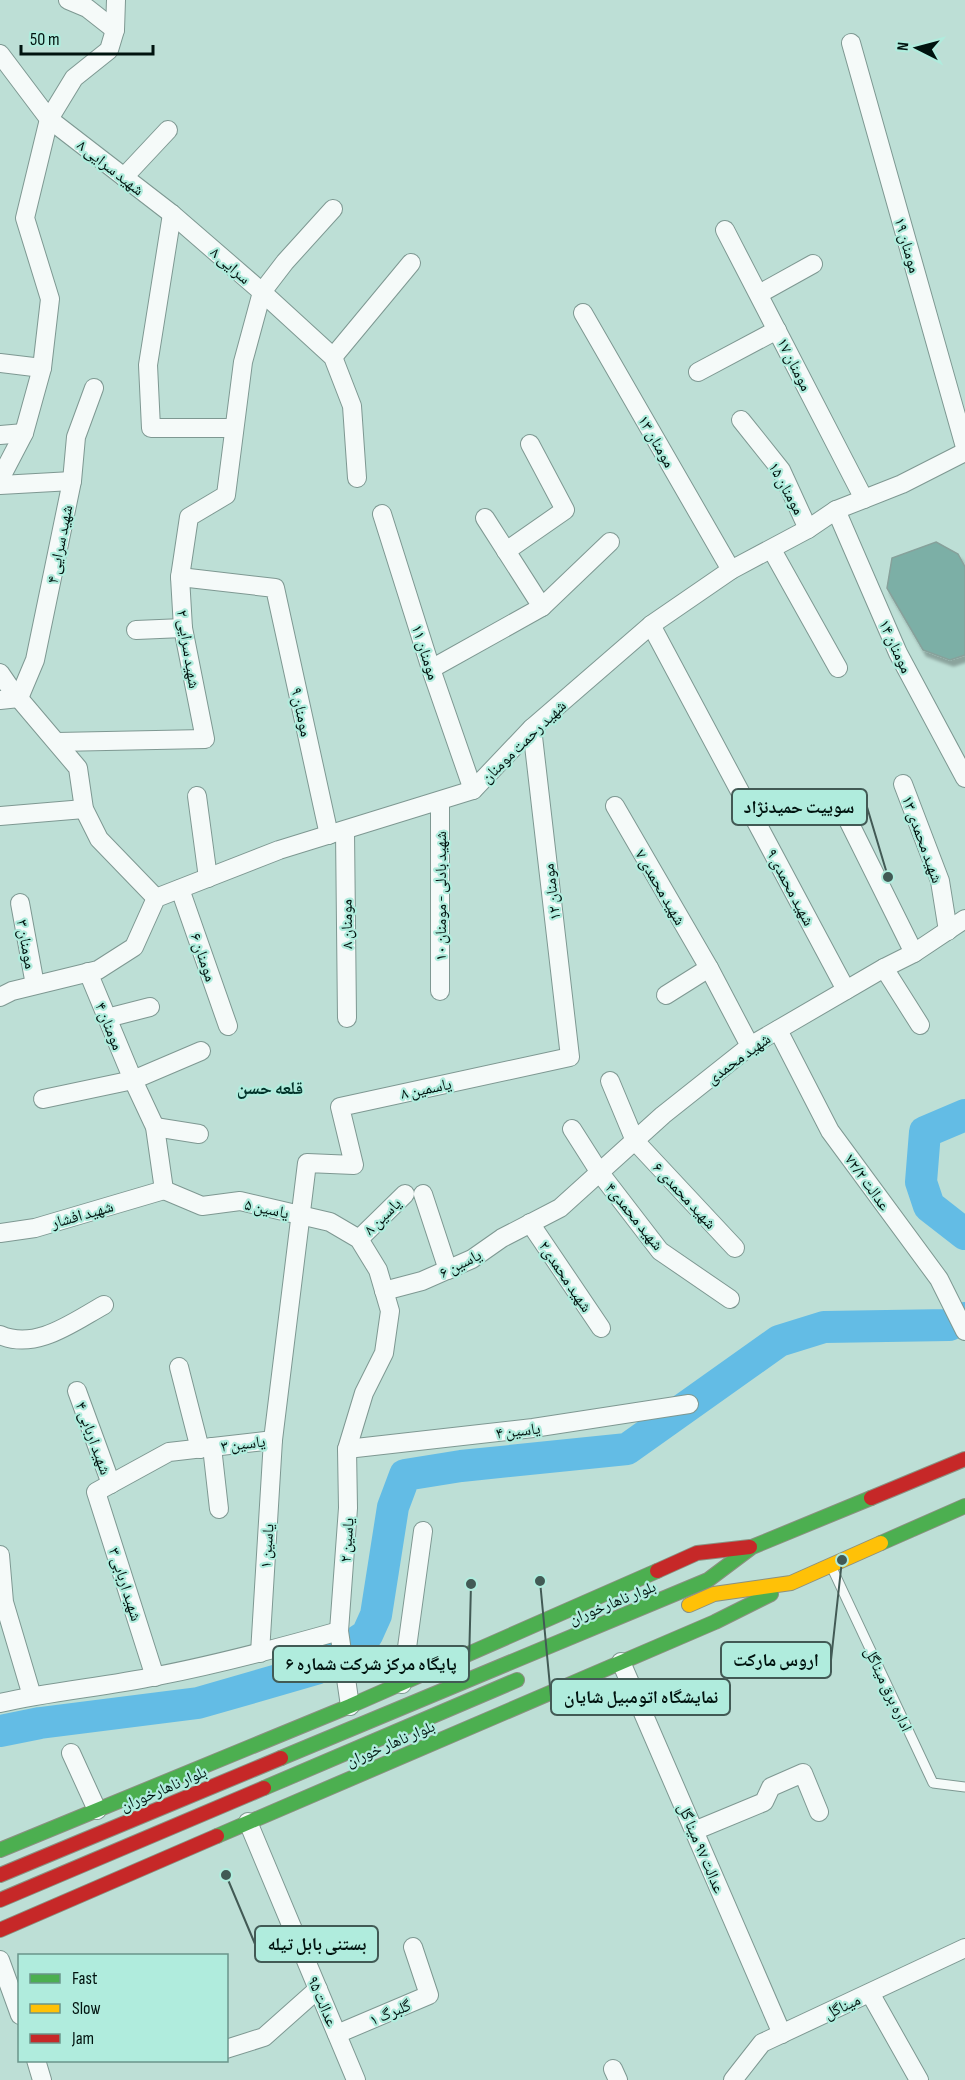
<svg xmlns="http://www.w3.org/2000/svg" width="965" height="2080" viewBox="0 0 965 2080" font-family="'Sofia Sans Condensed','Noto Naskh Arabic',sans-serif">
  <style>
    .lines { fill: none; stroke-linecap: round; stroke-linejoin: round }
    .river { stroke: #63bce5; stroke-width: 32 }
    .building { fill: #7cafa6; stroke: #87a19b; stroke-width: 1.5; filter: url(#shadow) }
    .lane-casing { stroke: #7e9892; stroke-width: 11 }
    .street-casing { stroke: #7e9892; stroke-width: 20 }
    .fast-casing { stroke: #8b9080; stroke-width: 16 }
    .slow-casing { stroke: #8b9080; stroke-width: 16 }
    .jam-casing { stroke: #8b9080; stroke-width: 16 }
    .lane { stroke: #f5faf9; stroke-width: 9 }
    .street { stroke: #f5faf9; stroke-width: 18 }
    .fast { stroke: #4caf50; stroke-width: 14 }
    .slow { stroke: #ffc107; stroke-width: 14 }
    .jam { stroke: #c62828; stroke-width: 14 }
    .labels { text-anchor: middle; stroke-width: 4.5; stroke-linejoin: round; paint-order: stroke }
    .street-label { font-size: 16px; fill: #00130f; stroke: #b0ecdd }
    .neighbourhood-label { font-size: 18px; font-weight: bold; fill: #013229; stroke: #b0ecdd }
    .leader { fill: none; stroke: #425a55; stroke-width: 2 }
    .callout-dot { fill: #425a55; stroke: #b0ecdd; stroke-width: 2 }
    .callout { fill: #b0ecdd; stroke: #425a55; stroke-width: 2 }
    .callout-label { font-size: 18px; text-anchor: middle; font-weight: bold; fill: #00130f }
  </style>
  <defs>
    <filter id="shadow"><feDropShadow dx="3.5" dy="6" stdDeviation="1.5" flood-color="#0004"/></filter>
  </defs>
  <rect width="100%" height="100%" fill="#bddfd6"/>
  <g class="lines">
    <g class="river">
      <path d="M965 1115 925 1132 921 1182 929 1206 965 1234"/>
      <path d="M0 1731 40 1723 198 1703 316 1669 367 1635 376 1615 393 1507 405 1475 461 1466 627 1449 779 1341 824 1327 949 1325 965 1318"/>
    </g>
  </g>
  <path class="building" d="M936 542 958 554 965 567V655L950 660 923 650 887 588 892 558Z"/>
  <g class="lines">
    <defs>
      <path id="lane" d="M832 1568 933 1783 965 1787"/>
      <g id="street">
        <path d="M68 0 87 8 115 30"/>
        <path d="M851 43 965 447"/>
        <path d="M0 54 49 119 172 214 262 292 243 362 226 495 189 517 180 577 183 628 205 739 57 742"/>
        <path d="M124 177 168 130"/>
        <path d="M333 209 285 262 262 292 333 357 352 406 357 478"/>
        <path d="M172 214 148 365 151 428H234"/>
        <path d="M725 230 864 499"/>
        <path d="M759 294 813 264"/>
        <path d="M583 313 731 570"/>
        <path d="M333 357 411 263"/>
        <path d="M0 363 42 368"/>
        <path d="M698 372 777 330"/>
        <path d="M741 420 781 470 808 529"/>
        <path d="M0 435 24 433"/>
        <path d="M0 479 24 433 42 368 50 299 25 218 49 119 74 78 109 50 115 30 116 0"/>
        <path d="M0 485 72 481"/>
        <path d="M836 510 898 653 965 778"/>
        <path d="M382 514 431 669 473 790"/>
        <path d="M485 518 542 607"/>
        <path d="M772 550 838 668"/>
        <path d="M506 551 565 510 530 444"/>
        <path d="M180 577 275 588 329 835"/>
        <path d="M651 625 846 990"/>
        <path d="M136 630 183 628"/>
        <path d="M431 669 542 607 610 542"/>
        <path d="M0 673 11 689 78 768 84 809 99 839 156 898"/>
        <path d="M0 700 19 698 35 660 72 481 76 437 94 388"/>
        <path d="M903 784 940 881 948 931"/>
        <path d="M197 796 208 878"/>
        <path d="M615 806 709 968 750 1046"/>
        <path d="M844 812 914 953"/>
        <path d="M0 816 84 809"/>
        <path d="M345 831 347 1018"/>
        <path d="M180 889 228 1026"/>
        <path d="M20 903 35 985"/>
        <path d="M884 968 920 1025"/>
        <path d="M88 972 133 1080 155 1127 164 1190"/>
        <path d="M440 991V801"/>
        <path d="M666 995 709 968"/>
        <path d="M0 997 12 991 98 970 134 947 156 898 279 850 473 790 532 728 651 625 731 570 808 529 836 510 902 484 965 452"/>
        <path d="M107 1018 150 1007"/>
        <path d="M778 1030 830 1131 939 1279 965 1331"/>
        <path d="M610 1081 635 1141 735 1248"/>
        <path d="M43 1099 133 1080 201 1051"/>
        <path d="M155 1127 199 1134"/>
        <path d="M572 1129 600 1173 660 1251 730 1299"/>
        <path d="M164 1190 202 1206 240 1201 330 1222 359 1239 378 1270 390 1311 384 1353 364 1393 347 1449 348 1508 339 1631 350 1706"/>
        <path d="M423 1194 448 1270"/>
        <path d="M530 1223 601 1328"/>
        <path d="M0 1233 35 1228 164 1190"/>
        <path d="M359 1239 405 1194"/>
        <path d="M384 1291 422 1281 472 1259 502 1238 560 1208 663 1115 750 1046 884 968 914 953 965 919"/>
        <path d="M0 1335C36 1351 73 1322 104 1305"/>
        <path d="M179 1367 200 1449"/>
        <path d="M77 1391 111 1484"/>
        <path d="M212 1447 219 1509"/>
        <path d="M347 1449 533 1428 689 1404"/>
        <path d="M0 1555 4 1602 32 1696"/>
        <path d="M260 1653 273 1440 307 1163 354 1165 340 1107 570 1057 532 728"/>
        <path d="M621 1662 782 2034"/>
        <path d="M155 1677 96 1492 169 1452 273 1440"/>
        <path d="M402 1684 423 1531"/>
        <path d="M0 1703C52 1691 105 1687 157 1676 219 1664 279 1648 339 1631"/>
        <path d="M71 1753 97 1810"/>
        <path d="M248 1822 356 2080"/>
        <path d="M694 1831 764 1802 771 1787 803 1773 819 1812"/>
        <path d="M0 1960 20 2015"/>
        <path d="M870 1993 919 2080"/>
        <path d="M337 2034 429 1995 413 1947"/>
        <path d="M226 2049 264 2037 318 1989"/>
        <path d="M36 2060 42 2080"/>
        <path d="M613 2069 618 2080"/>
        <path d="M733 2080 762 2043 965 1948"/>
      </g>
      <g id="fast">
        <path d="M881 1543 965 1506"/>
        <path d="M281 1758 708 1580 752 1547 871 1498"/>
        <path d="M264 1788 517 1680"/>
        <path d="M217 1836 715 1622 771 1594"/>
        <path d="M0 1850 350 1706 657 1571"/>
      </g>
      <path id="slow" d="M689 1605 714 1594 791 1583 881 1543"/>
      <g id="jam">
        <path d="M871 1498 965 1459"/>
        <path d="M657 1571 697 1553 750 1547"/>
        <path d="M0 1875 281 1758"/>
        <path d="M0 1900 264 1788"/>
        <path d="M0 1930 217 1836"/>
      </g>
    </defs>
    <use href="#lane" class="lane-casing"/>
    <use href="#street" class="street-casing"/>
    <use href="#fast" class="fast-casing"/>
    <use href="#slow" class="slow-casing"/>
    <use href="#jam" class="jam-casing"/>
    <use href="#lane" class="lane"/>
    <use href="#street" class="street"/>
    <use href="#fast" class="fast"/>
    <use href="#slow" class="slow"/>
    <use href="#jam" class="jam"/>
  </g>
  <g class="labels">
    <g class="street-label">
      <text transform="translate(111 167) rotate(38)" y="6">شهید سرایی ۸</text>
      <text transform="translate(908 245) rotate(74)" y="6">مومنان ۱۹</text>
      <text transform="translate(231 265) rotate(41)" y="6">سرایی ۸</text>
      <text transform="translate(795 364) rotate(63)" y="6">مومنان ۱۷</text>
      <text transform="translate(657 441) rotate(60)" y="6">مومنان ۱۳</text>
      <text transform="translate(787 488) rotate(61)" y="6">مومنان ۱۵</text>
      <text transform="translate(59 544) rotate(-79)" y="6">شهید سرایی ۴</text>
      <text transform="translate(896 646) rotate(65)" y="6">مومنان ۱۴</text>
      <text transform="translate(189 649) rotate(81)" y="6">شهید سرایی ۲</text>
      <text transform="translate(426 652) rotate(72)" y="6">مومنان ۱۱</text>
      <text transform="translate(302 712) rotate(78)" y="6">مومنان ۹</text>
      <text transform="translate(523 741) rotate(-44)" y="6">شهید رحمت مومنان</text>
      <text transform="translate(923 839) rotate(70)" y="6">۱۳ شهید محمدی</text>
      <text transform="translate(661 887) rotate(60)" y="6">شهید محمدی ۷</text>
      <text transform="translate(791 887) rotate(62)" y="6">۹ شهید محمدی</text>
      <text transform="translate(551 892) rotate(-97)" y="6">مومنان ۱۲</text>
      <text transform="translate(440 896) rotate(-90)" y="6">شهید بادلی - مومنان ۱۰</text>
      <text transform="translate(346 924) rotate(-91)" y="6">مومنان ۸</text>
      <text transform="translate(27 944) rotate(80)" y="6">مومنان ۳</text>
      <text transform="translate(204 957) rotate(71)" y="6">مومنان ۶</text>
      <text transform="translate(110 1026) rotate(68)" y="6">۴ مومنان</text>
      <text transform="translate(738 1058) rotate(-36)" y="6">شهید محمدی</text>
      <text transform="translate(426 1088) rotate(-12)" y="6">یاسمین ۸</text>
      <text transform="translate(868 1182) rotate(54)" y="6">عدالت ۷۲/۲</text>
      <text transform="translate(685 1195) rotate(47)" y="6">۶ شهید محمدی</text>
      <text transform="translate(267 1208) rotate(12)" y="6">یاسین ۵</text>
      <text transform="translate(82 1214) rotate(-16)" y="6">شهید افشار</text>
      <text transform="translate(382 1216) rotate(-45)" y="6">یاسین ۸</text>
      <text transform="translate(635 1216) rotate(51)" y="6">شهید محمدی۴</text>
      <text transform="translate(460 1263) rotate(-27)" y="6">یاسین ۶</text>
      <text transform="translate(566 1276) rotate(56)" y="6">شهید محمدی۲</text>
      <text transform="translate(518 1430) rotate(-7)" y="6">یاسین ۴</text>
      <text transform="translate(94 1438) rotate(70)" y="6">شهید اربابی ۴</text>
      <text transform="translate(243 1443) rotate(-7)" y="6">یاسین ۳</text>
      <text transform="translate(346 1540) rotate(-86)" y="6">یاسین ۲</text>
      <text transform="translate(266 1546) rotate(-86)" y="6">یاسین ۱</text>
      <text transform="translate(126 1584) rotate(72)" y="6">شهید اربابی ۳</text>
      <text transform="translate(612 1602) rotate(-22)" y="6">بلوار ناهارخوران</text>
      <text transform="translate(889 1689) rotate(65)" y="6">اداره برق میناگل</text>
      <text transform="translate(390 1743) rotate(-23)" y="6">بلوار ناهار خوران</text>
      <text transform="translate(163 1788) rotate(-23)" y="6">بلوار ناهارخوران</text>
      <text transform="translate(702 1848) rotate(67)" y="6">عدالت ۹۷ مینا گل</text>
      <text transform="translate(323 2001) rotate(67)" y="6">عدالت ۹۵</text>
      <text transform="translate(842 2006) rotate(-25)" y="6">میناگل</text>
      <text transform="translate(390 2012) rotate(-23)" y="6">گلبرگ ۱</text>
    </g>
    <g class="neighbourhood-label">
      <text x="270" y="1094">قلعه حسن</text>
    </g>
  </g>
  <path class="leader" d="M888 877L867 807M842 1560L831 1660M471 1584L469 1664M540 1581L551 1697M226 1875L255 1944"/>
  <g class="callout-dot">
    <circle cx="888" cy="877" r="6"/>
    <circle cx="842" cy="1560" r="6"/>
    <circle cx="471" cy="1584" r="6"/>
    <circle cx="540" cy="1581" r="6"/>
    <circle cx="226" cy="1875" r="6"/>
  </g>
  <g class="callout">
    <rect x="732" y="789" width="135" height="36" rx="6"/>
    <rect x="721" y="1642" width="110" height="36" rx="6"/>
    <rect x="273" y="1646" width="196" height="36" rx="6"/>
    <rect x="551" y="1679" width="179" height="36" rx="6"/>
    <rect x="255" y="1926" width="123" height="36" rx="6"/>
  </g>
  <g class="callout-label">
    <text x="799" y="813">سوییت حمیدنژاد</text>
    <text x="776" y="1666">اروس مارکت</text>
    <text x="371" y="1670">پایگاه مرکز شرکت شماره ۶</text>
    <text x="641" y="1703">نمایشگاه اتومبیل شایان</text>
    <text x="317" y="1950">بستنی بابل تیله</text>
  </g>
  <rect x="18" y="1954" width="210" height="108" fill="#b0ecdd" stroke="#6a958b" stroke-width="1.5"/>
  <rect x="30" y="1974" width="30" height="9" fill="#4caf50" stroke="#6a958b" stroke-width="1.5"/>
  <text x="72" y="1984" font-size="18" fill="#00130f">Fast</text>
  <rect x="30" y="2004" width="30" height="9" fill="#ffc107" stroke="#6a958b" stroke-width="1.5"/>
  <text x="72" y="2014" font-size="18" fill="#00130f">Slow</text>
  <rect x="30" y="2034" width="30" height="9" fill="#c62828" stroke="#6a958b" stroke-width="1.5"/>
  <text x="72" y="2044" font-size="18" fill="#00130f">Jam</text>
  <g transform="translate(917 48) rotate(276)" stroke="#b0ecdd" stroke-width="4.5" paint-order="stroke">
  <path d="M0-4.5L10 22L0 15L-10 22Z" fill="#00130f"/>
  <text y="-9" font-size="16" font-weight="bold" text-anchor="middle" fill="#00130f">N</text>
  </g>
  <path d="M21 45v9h132v-9" fill="none" stroke="#00130f" stroke-width="3"/>
  <text x="30" y="45" font-size="18" fill="#00130f" stroke="#b0ecdd" stroke-width="4.5" paint-order="stroke">50 m</text>
</svg>
